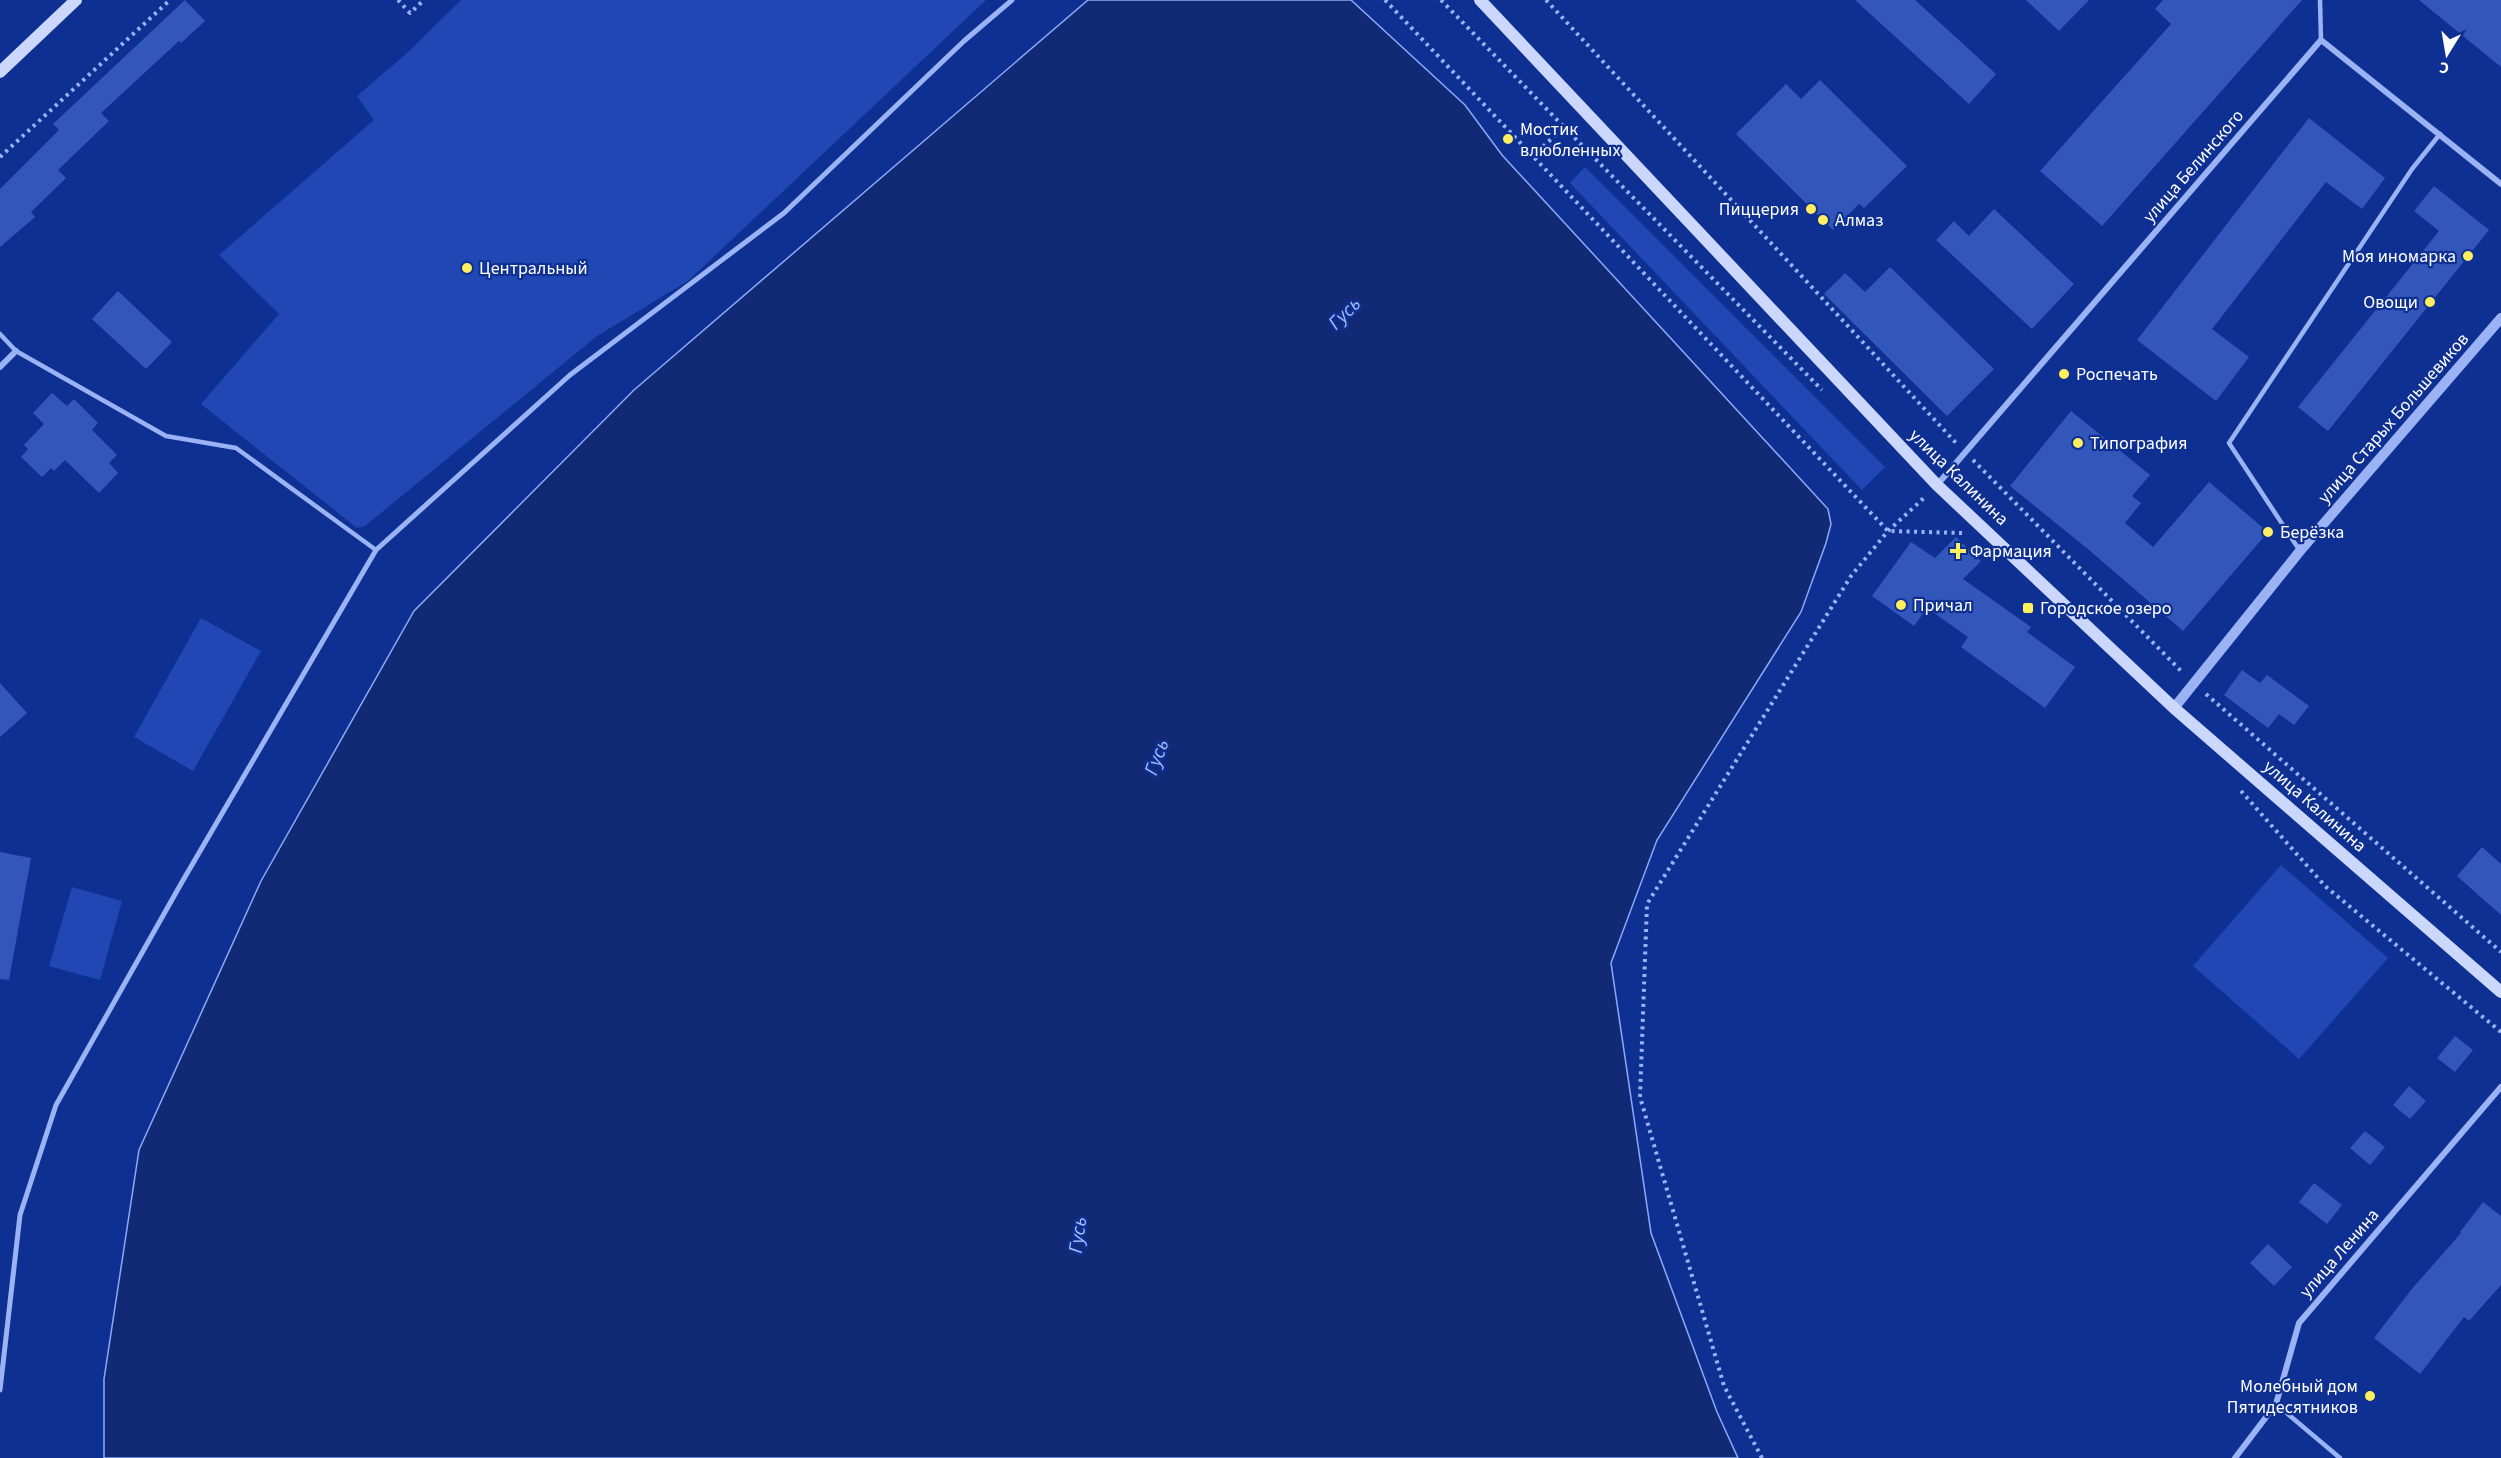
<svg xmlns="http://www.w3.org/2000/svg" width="2501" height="1458" viewBox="0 0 2501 1458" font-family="'Source Sans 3',sans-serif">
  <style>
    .green { fill: #2047b3 }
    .water { fill: #122a76; stroke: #8caaf8; stroke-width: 1.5 }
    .building { fill: #3356bb }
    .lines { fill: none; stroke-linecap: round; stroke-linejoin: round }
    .path { stroke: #9bb3f4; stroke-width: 4; stroke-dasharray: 3 4.5; stroke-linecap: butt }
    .service { stroke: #9bb3f4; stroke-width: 4.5 }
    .pedestrian { stroke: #9bb3f4; stroke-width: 5 }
    .minor { stroke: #9bb3f4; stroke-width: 6 }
    .tertiary { stroke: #9bb3f4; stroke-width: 10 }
    .secondary { stroke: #cbd7fd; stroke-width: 12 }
    .poi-dot { fill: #ffee5e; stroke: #0f3093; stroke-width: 2 }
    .labels { text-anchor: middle; stroke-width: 4.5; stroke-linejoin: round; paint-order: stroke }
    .poi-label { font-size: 18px; fill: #fff; stroke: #0f3093; text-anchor: start }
    .street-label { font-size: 18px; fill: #fff; stroke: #0f3093 }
    .water-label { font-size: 20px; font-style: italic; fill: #a7befb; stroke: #0f3093 }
  </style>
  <rect width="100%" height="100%" fill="#0f3093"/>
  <g class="green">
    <path d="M461 0H986L688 281 597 336 365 526 357 528 201 404 279 314 219 255 374 120 357 96 406 54Z"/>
    <path d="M1585 167 1885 467 1862 490 1570 183Z"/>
    <path d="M201 618 261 651 193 771 134 737Z"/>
    <path d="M2281 865 2388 958 2299 1059 2193 966Z"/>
    <path d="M72 887 122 901 100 980 49 966Z"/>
  </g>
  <path class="water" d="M1088 0H1351L1465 105 1502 155 1828 509 1831 524 1826 543 1801 612 1657 840 1611 963 1651 1233 1717 1412 1738 1458H104V1379L139 1150 261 881 414 611 634 390Z"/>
  <g class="building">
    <path d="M185 0 205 21 181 43 179 41 101 113 109 121 58 170 66 178 31 212 35 217 0 247V189L59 130 53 124Z"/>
    <path d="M1855 0H1915L1996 74 1969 104Z"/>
    <path d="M2026 0H2089L2059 31Z"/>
    <path d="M2163 0H2302L2102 226 2040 171 2171 24 2155 9Z"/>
    <path d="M2419 0H2501V67Z"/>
    <path d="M1820 80 1907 166 1864 208 1859 204 1833 230 1736 134 1786 84 1801 99Z"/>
    <path d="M2309 118 2385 178 2362 209 2326 182 2212 329 2249 357 2216 401 2137 340Z"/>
    <path d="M2434 186 2489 230 2328 431 2298 407 2439 231 2414 211Z"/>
    <path d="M1994 209 2074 284 2032 329 1936 240 1954 221 1969 236Z"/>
    <path d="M1890 267 1994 369 1947 416 1824 294 1845 273 1865 292Z"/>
    <path d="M118 291 172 342 146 369 92 319Z"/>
    <path d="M52 393 67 406 74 399 98 423 92 430 117 455 109 463 118 473 99 493 65 460 54 471 51 468 42 477 21 457 28 449 24 445 44 424 33 413Z"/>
    <path d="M2071 411 2150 475 2132 496 2141 503 2125 523 2153 547 2209 482 2268 532 2183 631 2089 550 2010 486Z"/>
    <path d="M1956 537 1981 561 1963 579 2031 627 2027 632 2075 667 2045 708 1961 647 1968 637 1927 608 1914 626 1872 596 1911 542 1935 558Z"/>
    <path d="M2242 670 2260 683 2267 675 2309 706 2294 725 2279 714 2268 728 2224 695Z"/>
    <path d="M0 683 27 713 0 737Z"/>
    <path d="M2482 847 2501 864V915L2457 876Z"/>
    <path d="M0 852 31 858 9 980 0 979Z"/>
    <path d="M2455 1036 2473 1050 2455 1072 2437 1058Z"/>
    <path d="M2409 1086 2426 1101 2410 1119 2393 1105Z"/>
    <path d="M2365 1131 2385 1147 2370 1165 2350 1148Z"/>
    <path d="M2314 1183 2342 1205 2327 1224 2299 1202Z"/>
    <path d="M2483 1202 2501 1216V1285L2469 1321 2464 1317 2420 1374 2374 1338 2411 1290 2461 1233 2460 1232Z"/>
    <path d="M2268 1244 2292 1267 2274 1286 2250 1263Z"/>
  </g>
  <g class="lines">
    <g class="path">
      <path d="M398 0 410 13 424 0"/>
      <path d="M1385 0 1888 531 1962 533"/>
      <path d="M1441 0 1564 127 1533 156"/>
      <path d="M1546 0 1957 444"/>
      <path d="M1564 127 1822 390"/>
      <path d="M0 157 170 0"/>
      <path d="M1973 460 2183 673"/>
      <path d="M2206 694 2501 952"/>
      <path d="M2241 791 2325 886 2501 1032"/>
      <path d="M1762 1458 1724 1386 1640 1097 1647 904 1851 576 1888 531 1925 497"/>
    </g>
    <g class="service">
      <path d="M2320 0 2321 40"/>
      <path d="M0 334 16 351 166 436 236 448 376 550"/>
      <path d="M2300 551 2229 443 2412 169 2440 134"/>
      <path d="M2276 1404 2340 1458"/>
    </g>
    <path class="pedestrian" d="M0 1390 20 1215 56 1105 182 882 376 550 570 375 784 213 964 41 1012 0"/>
    <g class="minor">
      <path d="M0 367 16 351"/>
      <path d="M1937 485 2321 40 2501 184"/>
      <path d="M2235 1458 2276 1404 2299 1323 2501 1087"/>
    </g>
    <path class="tertiary" d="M2174 708 2300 551 2501 318"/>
    <g class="secondary">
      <path d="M1480 0 1937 485 2174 708 2501 992"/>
      <path d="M0 72 76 0"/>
    </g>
  </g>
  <g class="poi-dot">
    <circle cx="1508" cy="139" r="6"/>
    <circle cx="1811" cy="209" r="6"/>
    <circle cx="1823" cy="220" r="6"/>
    <circle cx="2468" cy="256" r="6"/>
    <circle cx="467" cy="268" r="6"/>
    <circle cx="2430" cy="302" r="6"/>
    <circle cx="2064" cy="374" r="6"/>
    <circle cx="2078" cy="443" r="6"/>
    <circle cx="2268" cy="532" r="6"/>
    <path d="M1955 542h6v6h6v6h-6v6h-6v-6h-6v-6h6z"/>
    <circle cx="1901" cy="605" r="6"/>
    <rect x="2022" y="602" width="12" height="12" rx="3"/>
    <circle cx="2370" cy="1396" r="6"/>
  </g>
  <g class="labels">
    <g class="poi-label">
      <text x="1520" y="135">Мостик<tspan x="1520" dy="21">влюбленных</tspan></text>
      <text x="1799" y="215" text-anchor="end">Пиццерия</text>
      <text x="1835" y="226">Алмаз</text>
      <text x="2456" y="262" text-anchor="end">Моя иномарка</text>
      <text x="479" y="274">Центральный</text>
      <text x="2418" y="308" text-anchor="end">Овощи</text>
      <text x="2076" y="380">Роспечать</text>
      <text x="2090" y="449">Типография</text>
      <text x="2280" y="538">Берёзка</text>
      <text x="1970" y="557">Фармация</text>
      <text x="1913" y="611">Причал</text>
      <text x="2040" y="614">Городское озеро</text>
      <text x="2358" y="1392" text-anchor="end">Молебный дом<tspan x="2358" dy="21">Пятидесятников</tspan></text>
    </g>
    <g class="street-label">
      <text transform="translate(2193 166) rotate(-49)" y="6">улица Белинского</text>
      <text transform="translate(2393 418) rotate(-49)" y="6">улица Старых Большевиков</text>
      <text transform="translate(1959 477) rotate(44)" y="6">улица Калинина</text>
      <text transform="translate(2315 806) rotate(41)" y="6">улица Калинина</text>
      <text transform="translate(2339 1253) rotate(-49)" y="6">улица Ленина</text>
    </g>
    <g class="water-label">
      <text transform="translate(1344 313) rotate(-45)" y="7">Гусь</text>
      <text transform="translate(1156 757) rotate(-70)" y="7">Гусь</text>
      <text transform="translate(1077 1235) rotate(-82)" y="7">Гусь</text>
    </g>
  </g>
  <g transform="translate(2447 54) rotate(191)" stroke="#0f3093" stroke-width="4.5" paint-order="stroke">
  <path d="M0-4.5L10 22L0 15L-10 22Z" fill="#ffffff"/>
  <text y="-9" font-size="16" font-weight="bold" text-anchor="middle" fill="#ffffff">С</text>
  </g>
</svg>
